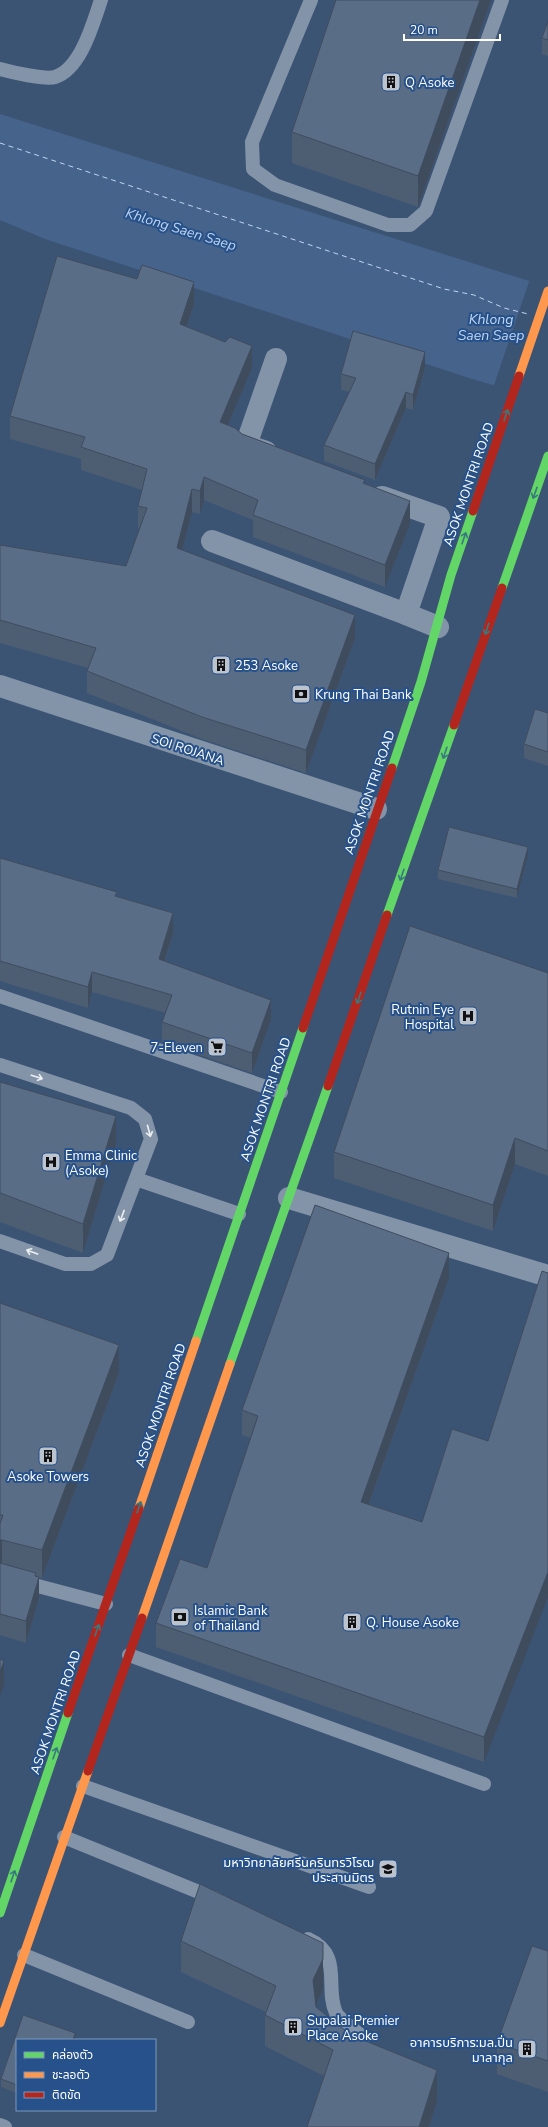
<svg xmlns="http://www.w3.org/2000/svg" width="548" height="2127" viewBox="0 0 548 2127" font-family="'Nunito Sans','Noto Sans Thai',sans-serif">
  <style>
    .water { fill: #45638b }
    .pier { fill: #3c5474 }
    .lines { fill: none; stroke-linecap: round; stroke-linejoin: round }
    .ferry { stroke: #c0d6f1; stroke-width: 1; stroke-dasharray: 5 4; stroke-linecap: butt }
    .lane { stroke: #8394a8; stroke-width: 14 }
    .street { stroke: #8394a8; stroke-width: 22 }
    .fast { stroke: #63d668; stroke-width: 9 }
    .slow { stroke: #ff974d; stroke-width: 9 }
    .jam { stroke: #b3261e; stroke-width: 9 }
    .wall { fill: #4d5e73 }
    .shaded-wall { fill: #3f4c5e }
    .building { fill: #5a6d86; stroke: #3f4c5e }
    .oneway { stroke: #387980 }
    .oneway2 { stroke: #eceff2 }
    .labels { text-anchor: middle; stroke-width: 4; stroke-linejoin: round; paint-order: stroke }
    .poi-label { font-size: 13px; fill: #fff; stroke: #26518a; text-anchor: start }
    .street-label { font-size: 13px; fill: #fff; stroke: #26518a }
    .water-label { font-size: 14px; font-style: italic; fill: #c0d6f1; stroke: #26518a }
  </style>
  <rect width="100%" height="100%" fill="#3c5474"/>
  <path class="water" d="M0 114 548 287V401L472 379 45 239 0 220Z"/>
  <path class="pier" d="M530 279 548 285V403L493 388Z"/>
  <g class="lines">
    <path class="ferry" d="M0 143 444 289 474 295 504 308 528 314"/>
    <g class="lane">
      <path d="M311 0 252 142 253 169 275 185 388 225H410L426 211 502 0"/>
      <path d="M0 69C11 72 45 80 55 77 81 69 93 23 101 0"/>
      <path d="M0 996 281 1092"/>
      <path d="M0 1065 131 1108 145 1119 151 1139 107 1255 91 1264H65L0 1241"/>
      <path d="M136 1179 239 1214"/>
      <path d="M0 1576 106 1604"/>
      <path d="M129 1655 484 1784"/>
      <path d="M83 1786 369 1887"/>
      <path d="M64 1837 216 1899"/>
      <path d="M308 1939C344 1955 324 1987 336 2013 340 2020 357 2032 364 2038"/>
      <path d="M24 1955 188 2022"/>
      <path d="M0 2125 5 2127"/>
    </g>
    <g class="street">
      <path d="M266 452 246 445 276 359"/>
      <path d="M382 497 439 517 406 614 438 627"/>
      <path d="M212 541 406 614"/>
      <path d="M0 686 376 809"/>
      <path d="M289 1198 548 1276"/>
    </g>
    <g class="fast">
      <path d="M502 588 548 456"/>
      <path d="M392 768 421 682 451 575 473 511"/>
      <path d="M387 915 454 725"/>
      <path d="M196 1341 303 1028"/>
      <path d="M230 1364 328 1086"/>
      <path d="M0 1913 68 1713"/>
    </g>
    <g class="slow">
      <path d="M519 376 548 291"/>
      <path d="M139 1508 196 1341"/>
      <path d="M142 1618 230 1364"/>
      <path d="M0 2023 88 1771"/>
    </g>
    <g class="jam">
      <path d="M473 511 519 376"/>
      <path d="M454 725 502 588"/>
      <path d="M303 1028 392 768"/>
      <path d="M328 1086 387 915"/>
      <path d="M68 1713 139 1508"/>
      <path d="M88 1771 142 1618"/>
    </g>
  </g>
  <g class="wall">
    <path d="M336 0H491L418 207 292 163V132Z"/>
    <path d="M548 21V56L542 54V38Z"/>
    <path d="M194 304 187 327 252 368 228 425 242 434 365 484 410 524 385 587 253 537V520L204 500 200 514 192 512 182 550 355 638 306 773 202 739 87 693V671L88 668 0 643V545L126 566 140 529 138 528V506L142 490 81 470V459L10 439V416Z"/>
    <path d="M425 368 413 410 406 408 375 480 324 461V445L349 392 341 390V374Z"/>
    <path d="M548 713V766L524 758V744Z"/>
    <path d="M528 855 517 898 438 879V870Z"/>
    <path d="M0 858 117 897 173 933 165 961 271 1020 252 1073 162 1042V1022L166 1013 92 992 88 1008 0 981Z"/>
    <path d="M548 973V1176L515 1164 493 1231 334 1178V1152Z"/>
    <path d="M0 1082 116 1144 83 1253 0 1222Z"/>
    <path d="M449 1278 369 1504 422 1522 488 1441 484 1762 156 1647V1623L207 1568 251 1438 242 1435V1410Z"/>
    <path d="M0 1303 119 1373 42 1578H39V1598L26 1643 0 1635Z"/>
    <path d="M181 1941 323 1974V1990L316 2005V2007L351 2035 437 2101 429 2127H307L324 2076 265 2046V2015L266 2012 181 1972Z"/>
    <path d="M548 1951V2092L497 2074V2043Z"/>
    <path d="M23 2015 75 2033V2040H17V2093L1 2087V2079Z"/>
  </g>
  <g class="shaded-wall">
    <path d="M480 0H491L418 207V176Z"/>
    <path d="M194 282V304L180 347V324Z"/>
    <path d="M252 346V368L220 444V422Z"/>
    <path d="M425 352V368L413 410V395Z"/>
    <path d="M406 392V408L375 480V464Z"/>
    <path d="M204 477V500L200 514V491Z"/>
    <path d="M192 489V512L177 570V548Z"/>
    <path d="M410 501V524L385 587V565Z"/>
    <path d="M355 615V638L306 773V750Z"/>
    <path d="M528 847V855L517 898V889Z"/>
    <path d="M173 913V933L159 979V959Z"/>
    <path d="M92 972V992L88 1008V987Z"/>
    <path d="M271 1000V1020L252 1073V1053Z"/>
    <path d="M116 1116V1144L83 1253V1224Z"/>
    <path d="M515 1138V1164L493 1231V1205Z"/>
    <path d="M449 1253V1278L361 1526V1502Z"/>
    <path d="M119 1345V1373L42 1578V1550Z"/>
    <rect x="0" y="1540" width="2" height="28"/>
    <path d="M548 1572V1597L484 1762V1737Z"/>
    <path d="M36 1573V1589L39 1577V1598L26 1643V1621Z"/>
    <path d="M4 1661V1685L0 1696V1672Z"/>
    <path d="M323 1943V1990L313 2011V1980Z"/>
    <path d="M75 2033V2040H73Z"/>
    <path d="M437 2070V2101L429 2127H419Z"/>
  </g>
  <g class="building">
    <path d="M336 0H480L418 176 292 132Z"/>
    <path d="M548 21V40L542 38Z"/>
    <path d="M57 256 137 279 142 265 194 282 180 324 225 342 230 337 252 346 220 422 235 428 242 434 365 480 363 483 410 501 385 565 253 515 258 500 204 477 200 491 192 489 177 548 355 615 306 750 202 717 87 671 96 648 0 620V545L126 566 147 508 138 506 147 469 81 447 85 437 10 416Z"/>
    <path d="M353 331 425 352 413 395 406 392 375 464 324 445 356 378 341 374Z"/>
    <path d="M535 709 548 713V752L524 744Z"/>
    <path d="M449 827 528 847 517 889 438 870Z"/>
    <path d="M0 858 117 892 115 896 173 913 159 959 271 1000 252 1053 162 1022 172 995 92 972 88 987 0 961Z"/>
    <path d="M410 926 548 973V1151L515 1138 493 1205 334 1152Z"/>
    <path d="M0 1082 116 1116 83 1224 0 1193Z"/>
    <path d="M315 1205 449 1253 361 1502 422 1522 452 1429 488 1441 542 1271 548 1273V1572L484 1737 156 1623 180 1559 207 1568 258 1416 242 1410Z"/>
    <path d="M0 1303 119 1345 42 1550 2 1540H0V1524L3 1515H0Z"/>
    <path d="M0 1563 36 1573 35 1576 39 1577 26 1621 0 1614Z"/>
    <path d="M0 1659 4 1661 0 1672Z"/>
    <path d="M200 1884 323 1943V1959L313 1980 316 2007 351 2035 437 2070 419 2127H307L333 2050 265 2015 276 1986 181 1941Z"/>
    <path d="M532 1946 548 1951V2061L497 2043Z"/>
    <path d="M23 2015 75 2033 73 2040H17V2085L1 2079Z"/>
  </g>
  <defs><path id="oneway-shaft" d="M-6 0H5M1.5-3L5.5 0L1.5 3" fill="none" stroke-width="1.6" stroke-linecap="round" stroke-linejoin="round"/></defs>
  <g class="oneway">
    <use href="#oneway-shaft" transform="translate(506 415) rotate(-71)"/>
    <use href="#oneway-shaft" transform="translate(535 493) rotate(110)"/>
    <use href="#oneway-shaft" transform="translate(464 538) rotate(-71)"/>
    <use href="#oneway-shaft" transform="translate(487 629) rotate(108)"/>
    <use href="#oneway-shaft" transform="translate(445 753) rotate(109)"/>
    <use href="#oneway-shaft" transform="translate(402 875) rotate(109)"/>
    <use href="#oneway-shaft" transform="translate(359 998) rotate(109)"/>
    <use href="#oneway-shaft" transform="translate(139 1507) rotate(-71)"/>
    <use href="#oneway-shaft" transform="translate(97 1630) rotate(-71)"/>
    <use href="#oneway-shaft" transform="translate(55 1753) rotate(-71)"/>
    <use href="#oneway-shaft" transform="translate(13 1876) rotate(-71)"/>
  </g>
  <g class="oneway2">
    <use href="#oneway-shaft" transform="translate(37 1077) rotate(18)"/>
    <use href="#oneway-shaft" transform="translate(149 1131) rotate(75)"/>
    <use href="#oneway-shaft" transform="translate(122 1216) rotate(111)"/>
    <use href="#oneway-shaft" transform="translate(32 1252) rotate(-160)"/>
  </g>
  <defs>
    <symbol id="building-square" viewBox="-11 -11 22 22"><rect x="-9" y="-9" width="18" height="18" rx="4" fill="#bbc3ce" stroke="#26518a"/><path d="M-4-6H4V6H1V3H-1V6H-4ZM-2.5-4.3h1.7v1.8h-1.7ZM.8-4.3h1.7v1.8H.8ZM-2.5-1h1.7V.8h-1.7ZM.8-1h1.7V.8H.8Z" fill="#111"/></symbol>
    <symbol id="bank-square" viewBox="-11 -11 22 22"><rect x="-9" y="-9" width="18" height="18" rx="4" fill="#bbc3ce" stroke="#26518a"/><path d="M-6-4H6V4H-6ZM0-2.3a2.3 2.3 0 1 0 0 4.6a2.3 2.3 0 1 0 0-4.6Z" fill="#111"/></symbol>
    <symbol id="hospital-square" viewBox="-11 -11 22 22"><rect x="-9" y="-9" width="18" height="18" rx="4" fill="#bbc3ce" stroke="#26518a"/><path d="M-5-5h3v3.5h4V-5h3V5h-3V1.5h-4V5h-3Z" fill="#111"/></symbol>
    <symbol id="supermarket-square" viewBox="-11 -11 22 22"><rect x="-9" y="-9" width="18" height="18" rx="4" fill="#bbc3ce" stroke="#26518a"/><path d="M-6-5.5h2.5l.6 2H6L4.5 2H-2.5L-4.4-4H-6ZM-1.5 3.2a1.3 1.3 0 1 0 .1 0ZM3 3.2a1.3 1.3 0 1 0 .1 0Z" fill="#111"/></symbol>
    <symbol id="university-square" viewBox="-11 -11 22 22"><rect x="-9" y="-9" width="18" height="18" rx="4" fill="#bbc3ce" stroke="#26518a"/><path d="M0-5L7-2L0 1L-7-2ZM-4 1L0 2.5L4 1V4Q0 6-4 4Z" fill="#111"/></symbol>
  </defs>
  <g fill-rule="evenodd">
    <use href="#building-square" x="380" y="71" width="22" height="22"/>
    <use href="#building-square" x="210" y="654" width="22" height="22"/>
    <use href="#bank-square" x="290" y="683" width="22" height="22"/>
    <use href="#hospital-square" x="457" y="1005" width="22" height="22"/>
    <use href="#supermarket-square" x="206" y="1036" width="22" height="22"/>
    <use href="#hospital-square" x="40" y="1151" width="22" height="22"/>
    <use href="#building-square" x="37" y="1445" width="22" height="22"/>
    <use href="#bank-square" x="169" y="1606" width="22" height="22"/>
    <use href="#building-square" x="341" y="1611" width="22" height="22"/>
    <use href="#university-square" x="377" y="1858" width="22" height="22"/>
    <use href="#building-square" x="282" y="2016" width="22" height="22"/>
    <use href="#building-square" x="516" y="2038" width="22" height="22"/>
  </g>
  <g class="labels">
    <g class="poi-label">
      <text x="405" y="87">Q Asoke</text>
      <text x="235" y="670">253 Asoke</text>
      <text x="315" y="699">Krung Thai Bank</text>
      <text x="454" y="1014" text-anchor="end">Rutnin Eye<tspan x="454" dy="15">Hospital</tspan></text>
      <text x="203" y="1052" text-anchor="end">7-Eleven</text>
      <text x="65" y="1160">Emma Clinic<tspan x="65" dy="15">(Asoke)</tspan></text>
      <text x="48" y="1481" text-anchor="middle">Asoke Towers</text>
      <text x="194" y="1615">Islamic Bank<tspan x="194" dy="15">of Thailand</tspan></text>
      <text x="366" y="1627">Q. House Asoke</text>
      <text x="374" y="1867" text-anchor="end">มหาวิทยาลัยศรีนครินทรวิโรฒ<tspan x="374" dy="15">ประสานมิตร</tspan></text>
      <text x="307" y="2025">Supalai Premier<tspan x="307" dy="15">Place Asoke</tspan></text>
      <text x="513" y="2047" text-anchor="end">อาคารบริการ:มล.ปิ่น<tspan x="513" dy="15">มาลากุล</tspan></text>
    </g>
    <g class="street-label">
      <text transform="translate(468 484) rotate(-71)" y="5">ASOK MONTRI ROAD</text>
      <text transform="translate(188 749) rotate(18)" y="5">SOI ROJANA</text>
      <text transform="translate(369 792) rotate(-71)" y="5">ASOK MONTRI ROAD</text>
      <text transform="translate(265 1099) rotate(-71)" y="5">ASOK MONTRI ROAD</text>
      <text transform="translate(160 1405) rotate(-71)" y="5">ASOK MONTRI ROAD</text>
      <text transform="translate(55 1712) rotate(-71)" y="5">ASOK MONTRI ROAD</text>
    </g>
    <g class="water-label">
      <text transform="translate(181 229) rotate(17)" y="5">Khlong Saen Saep</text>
      <text x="491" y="324">Khlong<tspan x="491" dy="16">Saen Saep</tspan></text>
    </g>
  </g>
  <rect x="16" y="2039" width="140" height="72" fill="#26518a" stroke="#7d97b9"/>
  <rect x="24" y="2052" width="20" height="6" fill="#63d668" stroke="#7d97b9"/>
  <text x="52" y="2059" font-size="12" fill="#ffffff">คล่องตัว</text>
  <rect x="24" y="2072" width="20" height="6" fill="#ff974d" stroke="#7d97b9"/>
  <text x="52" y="2079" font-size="12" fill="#ffffff">ชะลอตัว</text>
  <rect x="24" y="2092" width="20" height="6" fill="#b3261e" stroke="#7d97b9"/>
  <text x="52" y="2099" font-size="12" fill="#ffffff">ติดขัด</text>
  <path d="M404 34v6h96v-6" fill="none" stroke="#ffffff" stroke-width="2"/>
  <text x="410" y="34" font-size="12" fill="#ffffff" stroke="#26518a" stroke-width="3" paint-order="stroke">20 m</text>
</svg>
